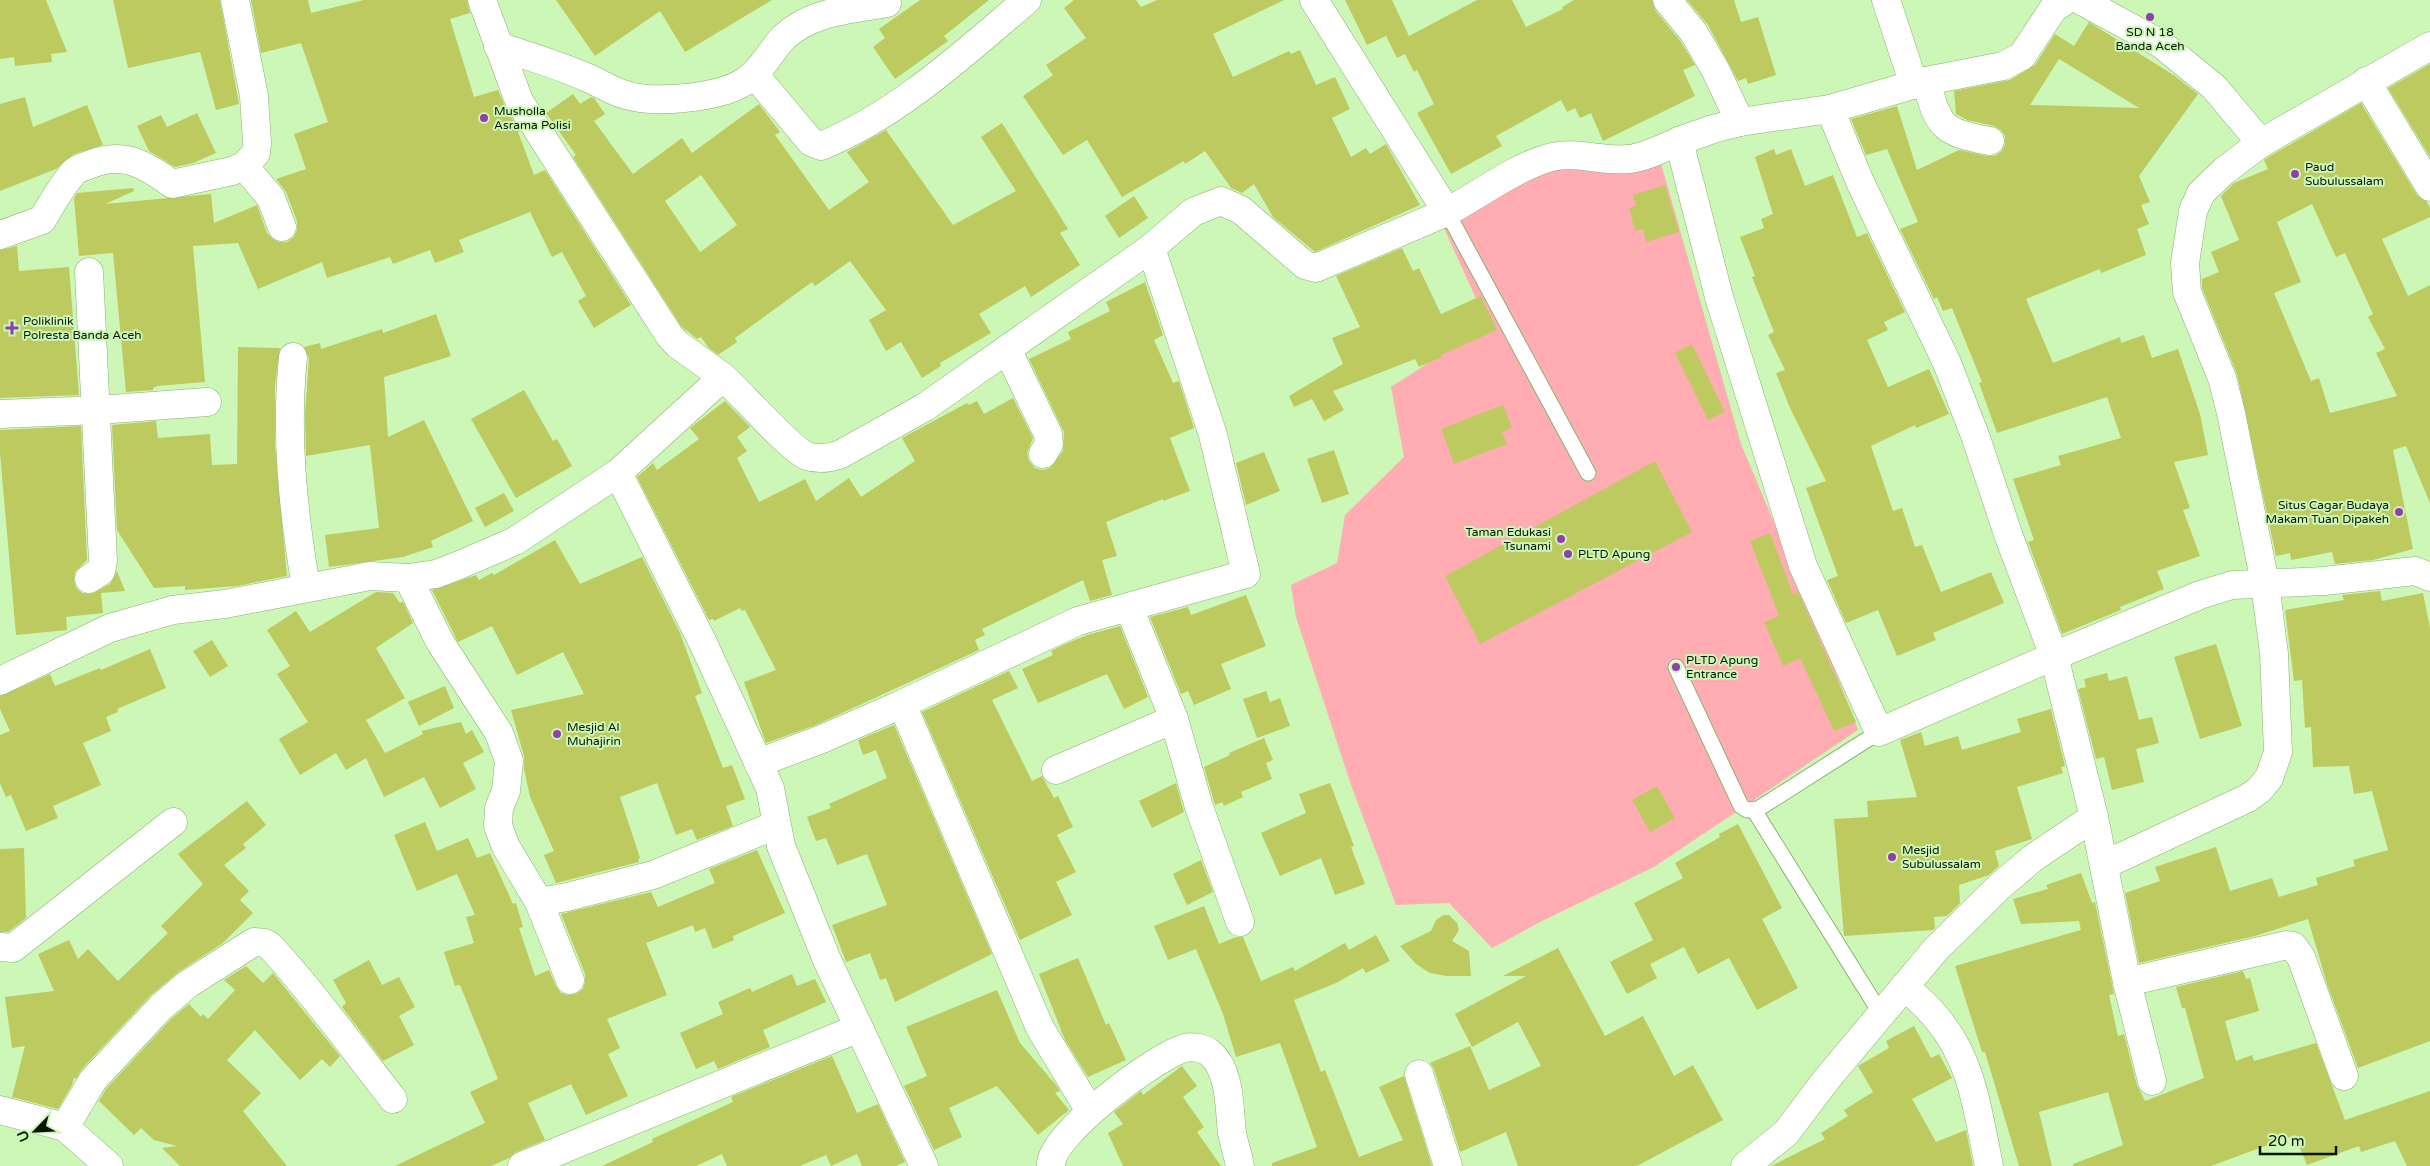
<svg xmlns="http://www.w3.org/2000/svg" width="2430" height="1166" viewBox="0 0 2430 1166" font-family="'Varela Round',sans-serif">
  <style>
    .green { fill: #ffadb2 }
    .building { fill: #bdca5f; fill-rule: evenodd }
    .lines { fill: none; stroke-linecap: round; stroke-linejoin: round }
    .service-casing { stroke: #89b173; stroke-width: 17 }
    .minor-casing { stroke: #89b173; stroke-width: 29 }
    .service { stroke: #fff; stroke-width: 15 }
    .minor { stroke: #fff; stroke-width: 28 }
    .poi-dot { fill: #8f3fae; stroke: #ccf7b6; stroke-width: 2 }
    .labels { text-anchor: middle; stroke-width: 4; stroke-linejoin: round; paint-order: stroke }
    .poi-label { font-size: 12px; fill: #081701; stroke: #ccf7b6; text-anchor: start }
  </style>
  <rect width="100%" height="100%" fill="#ccf7b6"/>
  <path class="green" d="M1660 160 1741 444 1823 639 1858 730 1654 867 1542 921 1492 948 1449 903 1396 905 1351 785 1296 617 1291 585 1337 563 1345 515 1404 457 1391 387 1488 325 1443 226 1553 163Z"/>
  <g class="building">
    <path d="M0 0H46L67 52 51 54 52 62 15 66 14 57 0 59Z"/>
    <path d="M113 0H220L239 104 216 110 200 52 128 68Z"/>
    <path d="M251 0H308L311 13 364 0H467L470 13 450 19 474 97 498 90 506 109 520 131 518 132 534 175 545 170 631 305 594 328 578 301 586 296 562 252 552 257 530 212 459 240 464 252 435 263 430 250 393 264 390 257 327 278 322 262 258 289 238 243 193 246 205 382 157 386 153 388V390L126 392 113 253 79 256 74 198 77 193 133 188 134 191 105 204 211 194 214 223 257 205 267 233 273 239 279 242H287L294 237 297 230V221L286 192 276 179 306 169 294 134 328 122 301 43 261 53Z"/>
    <path d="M556 0H772L685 52 660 11 595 56Z"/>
    <path d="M920 0H989L944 36 948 41 895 79 873 47 885 38 879 29Z"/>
    <path d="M1074 0H1136L1141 7 1157 0H1284L1213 34 1233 77 1289 51 1291 54 1300 50 1316 85 1335 77 1350 109 1332 118 1351 157 1366 148 1370 154 1386 144 1420 205 1315 252 1273 217 1254 184 1242 193 1231 188 1205 151 1185 164 1184 161 1122 197 1087 140 1063 155 1023 96 1053 75 1046 65 1086 38 1064 8Z"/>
    <path d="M1345 0H1392L1409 36 1477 0H1512L1526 27 1563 9 1562 7 1574 0H1652L1655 10 1681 42 1695 65 1683 70 1695 96 1603 141 1591 113 1580 118 1575 108 1567 112 1561 100 1496 136 1502 146 1451 174 1417 113 1434 104 1417 70 1414 72 1405 54 1397 58 1386 36 1367 45Z"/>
    <path d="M1687 0H1734L1741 22 1758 17 1776 75 1748 84 1746 78 1738 81 1708 25Z"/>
    <path d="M2089 22 2175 76 2198 94 2139 176 2150 202 2141 205 2149 224 2137 229 2146 255 2101 273 2100 269 2026 299 2053 363 2120 337 2121 343 2144 335 2152 358 2178 349 2200 414 2208 455 2174 462 2190 508 2183 510 2200 556 2157 571 2164 589 2120 607 2121 610 2062 634 2028 542 2034 540 2013 479 2061 465 2058 456 2121 438 2107 397 1997 433 1979 383 1982 382 1952 308 1943 311 1937 297 1934 299 1900 229 1918 222 1887 149 1866 155 1851 119 1897 106 1917 170 1959 150 1987 156H1995L2001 152 2005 145V136L2001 130 1994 126 1967 120 1956 114 1954 91 2010 80 2035 65 2055 34 2074 46ZM2059 59 2064 62 2139 108 2030 105Z"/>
    <path d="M2430 64V157L2388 88Z"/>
    <path d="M573 94 580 104 591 97 594 98 605 114 594 121 633 174 682 138 692 153 759 104 780 132 775 135 829 210 869 182 847 152 886 130 953 225 1016 191 981 137 1002 123 1068 229 1060 233 1080 265 1031 297 1025 286 979 314 991 333 940 363 941 366 922 378 901 342 886 351 869 320 886 310 850 261 815 286 812 282 735 338 737 342 718 355 708 347 701 337 697 339 681 326 573 157 576 155 546 113ZM701 175 737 225 700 252 665 201Z"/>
    <path d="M25 97 33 127 87 105 103 145 74 154 56 169 0 191V104Z"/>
    <path d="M2361 103 2417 195 2427 202 2430 208V217L2382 239 2408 296 2430 285V503L2406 446 2393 450 2413 549 2373 560 2335 564 2332 552 2291 560 2290 553 2276 556 2237 374 2202 288V279L2219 272 2211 252 2239 240 2221 196 2234 183 2268 169 2264 160 2270 156ZM2312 204 2336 257 2345 253 2373 314 2368 317 2385 349 2376 353 2397 396 2330 413 2319 378 2311 381 2274 293 2301 282 2277 222Z"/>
    <path d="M197 113 216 153 193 163 175 167 149 151 137 126 161 115 167 127Z"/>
    <path d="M1774 149 1776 155 1791 149 1805 186 1833 175 1857 237 1867 233 1905 312 1884 322 1888 330 1867 340 1888 387 1929 369 1949 414 1916 428 1915 425 1871 446 1893 511 1902 508 1915 547 1922 545 1941 592 1991 572 2004 603 1933 633 1936 640 1897 656 1878 610 1846 623 1827 580 1838 576 1806 488 1826 481 1790 408 1776 373 1785 370 1768 335 1774 332 1752 277 1755 276 1740 237 1764 228 1761 219 1773 214 1755 157Z"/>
    <path d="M1665 185 1679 232 1646 242 1643 229 1635 231 1629 208 1636 206 1633 195Z"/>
    <path d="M1134 196 1148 218 1119 238 1105 216Z"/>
    <path d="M17 246 19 271 69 267 79 395 0 398V250Z"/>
    <path d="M1402 248 1413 271 1419 268 1441 314 1481 296 1497 330 1441 355 1442 357 1419 367 1415 359 1333 391 1344 410 1324 421 1312 399 1294 407 1289 396 1343 364 1332 338 1360 327 1336 276Z"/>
    <path d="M1145 282 1163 335 1154 340 1173 383 1179 381 1194 428 1170 438 1190 491 1163 501V499L1106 522 1117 556 1102 560 1112 595 1090 601 1083 580 982 629 985 635 975 640 979 650 816 725 766 743 744 682 776 670 745 610 742 611 740 608 714 621 713 619 709 620 637 477 653 463 657 470 699 439 690 428 725 401 750 427 737 437 747 451 737 458 759 502 805 479 816 501 849 478 861 497 915 461 902 438 967 403 969 405 977 401 984 414 1013 398 1033 438 1027 453 1029 461 1035 468 1042 470 1050 468 1063 451 1064 432 1029 359 1071 339 1068 332 1110 311 1106 302Z"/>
    <path d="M436 314 451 356 384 377 388 437 424 420 473 521 431 541 433 547 403 557 329 567 325 535 379 528 370 445 306 456 305 415 309 358 304 347 320 343 321 349 382 329 383 333Z"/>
    <path d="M1692 344 1725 412 1708 420 1675 353Z"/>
    <path d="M238 347 280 348 275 385V445L287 576 237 586 185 590V586L154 588 117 530 112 425 156 421 158 438 210 434 212 465 237 464Z"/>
    <path d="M524 390 553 441 557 439 572 466 516 498 471 419Z"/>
    <path d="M1503 405 1512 428 1502 432 1507 444 1454 464 1441 429Z"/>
    <path d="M81 426 87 560 75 572 74 580 76 588 82 593 90 594 110 584 117 571 125 591 101 593 103 613 66 617 67 630 16 635 0 453V430Z"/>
    <path d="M1334 450 1349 494 1322 503 1307 459Z"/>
    <path d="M1264 452 1280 491 1246 505 1236 463Z"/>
    <path d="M1655 461 1692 532 1480 644 1445 576Z"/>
    <path d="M504 493 514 511 485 527 475 508Z"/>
    <path d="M1770 533 1793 594 1798 592 1856 722 1834 731 1800 658 1783 666 1764 622 1779 616 1750 541Z"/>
    <path d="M555 540 580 584 642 557 680 633 702 693 695 696 723 768 732 765 745 799 726 806 733 826 697 840 692 829 676 835 657 783 620 797 640 858 638 859 639 862 556 883 544 855 554 851 530 797 524 769V756L511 710 584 694 563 652 517 675 492 626 458 642 432 590 476 575 479 580 492 573 494 575Z"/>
    <path d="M2380 591 2382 601 2423 593 2430 628V1041L2358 1068 2327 984 2308 919 2255 936 2139 963 2125 893 2160 881 2155 867 2216 847 2230 891 2272 878 2279 897 2318 885 2316 878 2355 866 2353 860 2388 850 2372 791 2354 794 2349 766 2313 767 2311 727 2305 728 2302 680 2294 681 2285 610 2344 600 2342 595Z"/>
    <path d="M376 592 393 593 400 603 403 602 413 623 376 648 405 698 366 720 385 753 423 734 421 731 461 722 466 734 472 730 484 752 463 763 476 789 440 808 424 777 384 797 366 758 346 770 336 753 300 775 279 739 308 722 277 674 290 666 267 630 296 611 310 632Z"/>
    <path d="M1246 595 1266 646 1221 664 1231 689 1194 705 1188 691 1181 694 1150 617 1188 607 1191 615Z"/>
    <path d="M1120 626 1148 697 1124 709 1107 674 1038 703 1022 669 1053 655 1051 651 1063 645 1087 635Z"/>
    <path d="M212 640 228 666 210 677 193 651Z"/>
    <path d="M2216 644 2242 726 2200 739 2174 657Z"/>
    <path d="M150 649 166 688 117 709 118 712 106 717 111 731 83 743 101 785 53 806 58 818 26 831 11 795 6 797 0 783V735L10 731 0 709V696L50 674 55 686 100 668 101 670Z"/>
    <path d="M1009 671 1018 688 992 700 1032 781 1042 776 1054 798 1058 796 1073 827 1057 835 1076 872 1056 882 1072 915 1020 940 922 712Z"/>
    <path d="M2107 673 2109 681 2127 676 2139 720 2152 717 2159 743 2136 749 2144 782 2112 790 2104 757 2096 759 2078 689 2086 687 2084 679Z"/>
    <path d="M445 686 454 708 419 726 408 702Z"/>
    <path d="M1266 691 1270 702 1280 698 1290 726 1257 738 1243 699Z"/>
    <path d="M2051 709 2065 766 2061 767 2063 773 2017 787 2032 839 1995 851 1999 866 1989 875 1959 885 1960 903 1947 916 1934 917 1935 928 1933 930 1844 936 1834 819 1868 817 1867 801 1917 797 1900 740 1921 732 1925 746 1958 736 1962 750 2021 732 2017 719Z"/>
    <path d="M894 725 992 954 895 1002 886 978 880 980 870 953 846 962 832 925 887 905 867 854 837 865 826 838 816 841 807 817 831 808 829 804 887 778 876 750 863 755 858 740Z"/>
    <path d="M1264 738 1273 760 1266 763 1272 779 1241 792 1243 797 1224 806 1222 802 1215 805 1204 767 1230 755 1229 753Z"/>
    <path d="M1176 783 1184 812 1152 828 1139 801Z"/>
    <path d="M1330 783 1354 846 1351 847 1365 884 1335 895 1321 858 1280 876 1261 833 1306 813 1299 794Z"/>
    <path d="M1657 786 1675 818 1650 832 1632 800Z"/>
    <path d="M247 801 266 825 243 844 246 848 224 865 249 891 240 900 253 913 223 943 180 971 150 996 82 1069 76 1079 74 1077 72 1085 58 1109 12 1097 25 1046 12 1048 5 997 54 991 38 954 69 940 78 959 88 949 118 981 168 933 161 926 203 884 178 854Z"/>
    <path d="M425 822 437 851 468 838 477 858 490 853 513 904 516 903 523 927 519 928 535 976 549 970 556 986 561 993 567 995 576 994 583 989 585 982V974L561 914 651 892 658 907 715 883 709 869 757 850 785 913 733 936 734 940 713 949 705 928 695 932 693 925 646 943 667 995 607 1019 620 1048 608 1054 628 1096 586 1115 571 1084 528 1103 545 1140 516 1152 509 1158 491 1166H395L485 1123 470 1092 498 1079 460 985 455 986 444 952 474 943 466 917 475 915 457 874 417 891 394 835Z"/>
    <path d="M1738 824 1782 908 1762 919 1798 988 1757 1010 1729 958 1698 974 1684 947 1650 964 1657 978 1627 994 1610 962 1653 940 1634 903 1683 878 1675 863 1720 837 1719 834Z"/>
    <path d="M24 848 26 918 8 932H0V849Z"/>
    <path d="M1201 860 1213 892 1187 905 1173 874Z"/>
    <path d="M2081 873 2092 903 2095 902 2114 994 2109 995 2118 1036 2124 1034 2137 1085 2145 1101 2204 1078 2185 1008H2182L2176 987 2243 971 2246 979 2250 978 2259 1011 2225 1021 2236 1061 2252 1055 2254 1061 2316 1043 2345 1120 2430 1091V1166H2407L2395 1141 2361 1152 2359 1146 2307 1165 2295 1135 2211 1166H2073V1164L2123 1145 2108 1092 2039 1112 2052 1166H2019L1985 1052H1982L1955 966 2081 930 2079 921 2021 924 2013 899 2048 889 2046 885Z"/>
    <path d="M1204 906 1219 944 1236 937H1243L1261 981 1293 967 1295 971 1345 943 1349 950 1376 935 1390 961 1366 973 1363 968 1336 983 1294 1000 1321 1072 1325 1070 1359 1157 1403 1140 1379 1087 1404 1076 1432 1166H1272V1163L1317 1147 1280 1043 1236 1057 1223 1014 1196 949 1168 960 1154 926Z"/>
    <path d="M1444 915H1449L1457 923 1459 930 1452 941 1469 951 1471 976H1446L1430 973 1416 964 1400 946 1431 931 1436 920Z"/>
    <path d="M1558 948 1605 1036 1643 1016 1674 1076 1693 1065 1723 1120 1637 1166H1518L1506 1132 1460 1152 1434 1069 1430 1063 1470 1046 1489 1090 1541 1066 1518 1022 1472 1047 1455 1014 1526 976H1503Z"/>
    <path d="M1078 958 1106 1025 1109 1023 1126 1060 1088 1077 1065 1040 1039 974Z"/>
    <path d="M369 960 382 985 399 977 415 1007 399 1016 414 1045 383 1061 342 1007 346 1003 333 980Z"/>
    <path d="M246 966 263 983 273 973 340 1056 330 1067 322 1059 300 1080 255 1030 227 1060 261 1093 243 1111 287 1166H180L162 1148 177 1146 154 1140 141 1128 134 1135 99 1101 106 1089 172 1018 189 1004 201 1017 203 1014 208 1019 235 990 224 980Z"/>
    <path d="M792 974 797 986 815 979 826 1002 763 1030 770 1047 718 1069 714 1061 696 1069 680 1033 723 1014 718 1002 750 988 752 992Z"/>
    <path d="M997 990 1020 1043 1056 1085 1060 1091 1055 1093 1069 1110 1038 1135 997 1086 949 1108 962 1137 934 1150 904 1086 927 1076 906 1027Z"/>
    <path d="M1914 1026 1931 1058 1939 1054 1952 1078 1912 1099 1936 1142 1966 1130 1973 1166H1771L1825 1139 1821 1133 1848 1116 1844 1110 1873 1092 1858 1066 1889 1048 1886 1041Z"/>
    <path d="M832 1056 857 1113 878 1104 905 1162 896 1166H862L857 1154 831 1166 826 1155 800 1166H727L722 1154 696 1166H602L653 1142 652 1139 733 1102 731 1097Z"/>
    <path d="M1182 1066 1197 1086 1183 1097 1204 1127 1197 1132 1221 1166H1123L1108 1133 1123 1124 1114 1112 1141 1091 1143 1095Z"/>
  </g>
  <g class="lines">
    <defs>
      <g id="service">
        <path d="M1447 212 1588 473"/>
        <path d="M1676 667 1741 806 1747 810 1758 809 1879 732"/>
        <path d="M1754 810 1881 1014"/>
      </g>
      <g id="minor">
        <path d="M1314 0 1447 212C1480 194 1517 166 1552 157 1577 151 1603 162 1629 159 1646 157 1663 148 1679 141L1719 297 1803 566 1879 732 2054 656 2094 817 2127 982 2152 1081"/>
        <path d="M1667 0 1694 33 1716 71 1740 122"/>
        <path d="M1886 0 1914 85"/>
        <path d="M2080 0 2161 44 2214 87 2261 143"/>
        <path d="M498 46C528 56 559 65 588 78 600 83 613 92 626 95 654 104 719 98 744 82 762 71 770 51 784 37 812 11 850 10 887 3"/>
        <path d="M754 74 811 142 821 146C899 114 963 54 1027 0"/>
        <path d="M1926 81C1939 128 1942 132 1990 141"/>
        <path d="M2366 81 2430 187"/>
        <path d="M1830 109 1860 182 1947 363 1976 438 2009 537 2054 656 2200 595 2232 585 2324 581 2415 571 2430 577"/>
        <path d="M1679 141 1713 129 1740 122 1830 109 1926 81 2003 66 2022 56 2053 9 2066 0"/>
        <path d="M244 166 271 198 282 227"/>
        <path d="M0 235 42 220C52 204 61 186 74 172 78 168 86 166 91 164 124 151 146 165 172 184L232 171 244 166 256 153 257 143 254 96 235 0"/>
        <path d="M1007 349 1048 434 1049 444 1043 454"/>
        <path d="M293 357C285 435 293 510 306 587"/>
        <path d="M723 377C740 392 791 450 807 456 819 460 830 458 841 454L925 407 1151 248 1193 212 1221 201 1241 210 1305 265 1316 268 1447 212"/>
        <path d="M0 414 98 410 207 402"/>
        <path d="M618 473 703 643 770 788 781 846 827 960 924 1166"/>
        <path d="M408 578 440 642 499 733 509 761 506 791 499 808 498 826 506 847 539 902 570 980"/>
        <path d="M89 579 101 571 103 561 89 272"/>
        <path d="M1129 607 1174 719 1199 807 1240 922"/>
        <path d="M0 681 110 628 173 610 225 604 370 576 408 578 436 574 457 566 515 541 618 473 723 377 677 344 669 335 519 101 482 0"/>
        <path d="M902 704 1040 1028 1090 1111"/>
        <path d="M758 763 822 739 902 704 1078 621 1246 574 1213 435 1151 248"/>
        <path d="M1056 770 1174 719"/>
        <path d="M2104 865 2248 798 2259 790 2269 778 2278 752 2274 654 2265 583 2231 413 2222 378 2187 292 2185 263 2193 211 2201 193 2224 171 2261 143 2430 46"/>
        <path d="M539 902 567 897 653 875 776 825"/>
        <path d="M0 947 13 948 173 822"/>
        <path d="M2127 982 2287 945 2293 946 2301 957 2344 1076"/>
        <path d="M1904 987C1969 1036 1974 1092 1989 1166"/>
        <path d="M1419 1074 1448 1166"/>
        <path d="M0 1110 65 1127 109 1166"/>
        <path d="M65 1127 93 1080 161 1007 188 984 254 942 265 943 270 946C314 994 352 1047 393 1099"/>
        <path d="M522 1166 859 1028"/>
        <path d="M1051 1166C1047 1137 1157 1055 1185 1048 1192 1046 1204 1048 1210 1053 1231 1071 1229 1108 1232 1133 1234 1144 1238 1155 1240 1166"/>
        <path d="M1745 1166 1786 1133 1826 1080 1936 949 2000 886 2033 858 2094 817"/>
      </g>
    </defs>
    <use href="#service" class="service-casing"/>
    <use href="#minor" class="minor-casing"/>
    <use href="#service" class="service"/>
    <use href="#minor" class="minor"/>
  </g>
  <g class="poi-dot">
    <circle cx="2150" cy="17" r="5"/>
    <circle cx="484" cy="118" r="5"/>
    <circle cx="2295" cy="174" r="5"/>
    <path d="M9.5 320.5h5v5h5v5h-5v5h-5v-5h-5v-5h5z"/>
    <circle cx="2399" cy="512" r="5"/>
    <circle cx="1561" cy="539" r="5"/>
    <circle cx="1568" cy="554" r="5"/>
    <circle cx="1676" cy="667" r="5"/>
    <circle cx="557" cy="734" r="5"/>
    <circle cx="1892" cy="857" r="5"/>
  </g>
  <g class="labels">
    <g class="poi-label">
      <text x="2150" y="36" text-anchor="middle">SD N 18<tspan x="2150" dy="14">Banda Aceh</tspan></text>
      <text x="494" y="115">Musholla<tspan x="494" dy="14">Asrama Polisi</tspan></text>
      <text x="2305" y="171">Paud<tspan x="2305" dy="14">Subulussalam</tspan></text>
      <text x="23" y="325">Poliklinik<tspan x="23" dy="14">Polresta Banda Aceh</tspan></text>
      <text x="2389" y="509" text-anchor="end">Situs Cagar Budaya<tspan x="2389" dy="14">Makam Tuan Dipakeh</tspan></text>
      <text x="1551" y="536" text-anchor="end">Taman Edukasi<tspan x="1551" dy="14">Tsunami</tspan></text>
      <text x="1578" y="558">PLTD Apung</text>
      <text x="1686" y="664">PLTD Apung<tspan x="1686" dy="14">Entrance</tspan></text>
      <text x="567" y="731">Mesjid Al<tspan x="567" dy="14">Muhajirin</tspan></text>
      <text x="1902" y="854">Mesjid<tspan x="1902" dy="14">Subulussalam</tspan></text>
    </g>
  </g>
  <g transform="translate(35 1131) rotate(246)" stroke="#ccf7b6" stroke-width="4" paint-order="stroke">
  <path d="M0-4L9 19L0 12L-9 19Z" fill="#081701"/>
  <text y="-8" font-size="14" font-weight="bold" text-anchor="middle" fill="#081701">U</text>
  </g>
  <path d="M2260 1146v8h76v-8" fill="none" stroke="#081701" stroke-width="2.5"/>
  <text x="2268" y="1146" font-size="15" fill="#081701" stroke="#ccf7b6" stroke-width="4" paint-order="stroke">20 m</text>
</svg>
